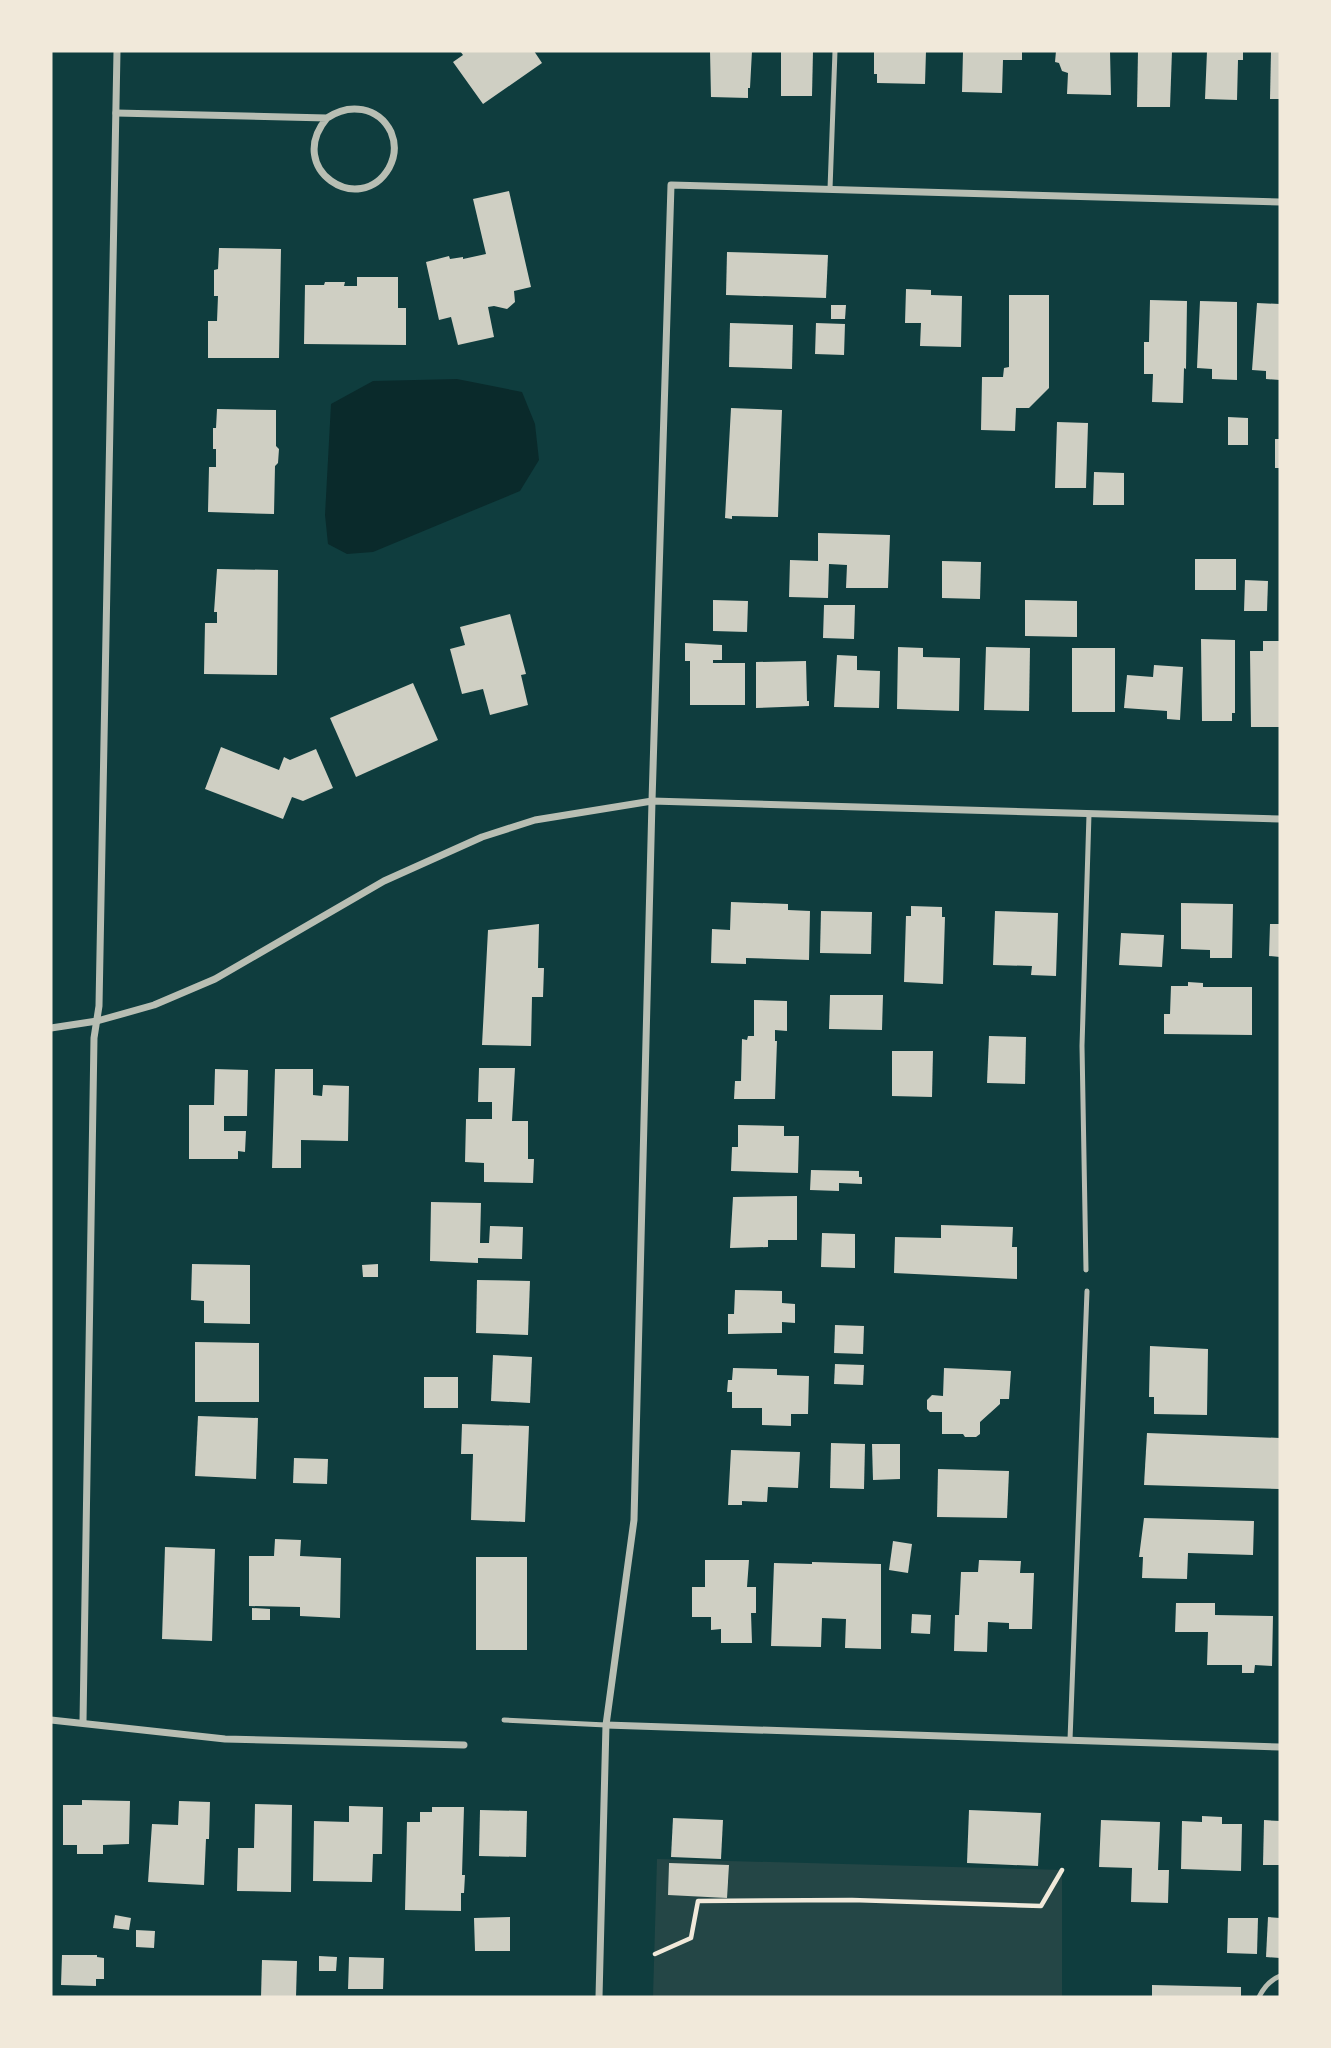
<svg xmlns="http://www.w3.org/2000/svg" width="1331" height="2048" viewBox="0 0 1331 2048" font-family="'Work Sans',sans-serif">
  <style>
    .green { fill: #244646 }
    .water { fill: #0a2a2b }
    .building { fill: #cfcfc3 }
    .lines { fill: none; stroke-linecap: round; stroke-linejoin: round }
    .path { stroke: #f1e9da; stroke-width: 4.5 }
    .service { stroke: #b8beb3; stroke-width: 5 }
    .minor { stroke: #b8beb3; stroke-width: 7 }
  </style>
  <rect width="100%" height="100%" fill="#0f3d3e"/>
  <path class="green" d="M657 1859 1062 1870V1997H653Z"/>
  <path class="water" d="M457 379 522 392 535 424 539 460 520 491 373 552 347 554 328 544 325 515 331 404 373 381Z"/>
  <g class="building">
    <path d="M460 51H534L542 63 483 104 453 62 463 55Z"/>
    <path d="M710 51H752L750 88H748V98L711 97Z"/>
    <path d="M781 51H813L812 96H781Z"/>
    <path d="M874 51H926L925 84 877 83V74H874Z"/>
    <path d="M963 51H1022V60H1003L1002 93 962 92Z"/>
    <path d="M1056 51H1110L1111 95 1067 94 1068 73 1062 71 1059 63 1055 62Z"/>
    <path d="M1138 51H1172L1170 107H1137Z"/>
    <path d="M1207 51H1243V60H1238L1237 100 1205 99Z"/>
    <path d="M1271 51H1280V99H1270Z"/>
    <path d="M509 191 531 287 514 291 515 302 507 309 494 306 488 307 494 337 458 345 451 317 439 320 426 262 449 256 450 259 463 257V259L486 254 473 199Z"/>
    <path d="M219 248 281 249 279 358H208V321H217L218 296H214V270L218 269Z"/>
    <path d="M727 252 828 255 826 298 726 295Z"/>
    <path d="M357 277H398V308H406V345L304 344 305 285H324L325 282H345L344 286H357Z"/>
    <path d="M906 289 931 290V295L962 296 961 347 920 346 921 323H905Z"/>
    <path d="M1009 295H1049V388L1029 408H1016L1015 431 981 430 982 377H1003L1004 368 1009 367Z"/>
    <path d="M1150 300 1187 301 1186 369 1184 368 1183 403 1152 402 1153 374H1144V342H1149Z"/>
    <path d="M1200 301 1237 302V380L1212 379V369L1197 368Z"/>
    <path d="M1257 303 1280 304V380L1266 379V371L1252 370Z"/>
    <path d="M831 305H846L845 319H831Z"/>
    <path d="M730 323 793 325 792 369 729 367Z"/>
    <path d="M816 323 845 324 844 355 815 354Z"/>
    <path d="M731 408 782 410 778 517 732 516V519L725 518Z"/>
    <path d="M217 409 276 410V446L279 449 278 463 275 466 274 514 208 512 209 467H216V449H213V428H216Z"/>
    <path d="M1228 417 1248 418V445H1228Z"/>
    <path d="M1057 422 1088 423 1086 488H1055Z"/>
    <rect x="1275" y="439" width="5" height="29"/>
    <path d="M1094 472 1124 473V505H1093Z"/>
    <path d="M818 533 890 535 888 588H846L847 565 829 564 828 598 789 597 790 560 818 561Z"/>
    <rect x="1195" y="559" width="41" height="31"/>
    <path d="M942 561 981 562 980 599 942 598Z"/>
    <path d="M217 569 278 570 277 675 204 674 205 623H217V612H214Z"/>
    <path d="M1245 580 1268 581 1267 611H1244Z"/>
    <path d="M713 600 748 601 747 632 713 631Z"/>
    <path d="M1025 600 1077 601V637L1025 636Z"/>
    <path d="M824 605H855L854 639 823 638Z"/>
    <path d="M510 614 526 674 521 675 528 705 490 715 483 689 462 694 450 649 465 645 460 627Z"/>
    <path d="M1201 639 1235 640V713H1232V721H1202Z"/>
    <path d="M1263 641H1280V727H1251L1250 651H1263Z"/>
    <path d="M685 643 722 645V660H713V663H745V705H690V661H685Z"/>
    <path d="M898 647 923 648V657L960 658 959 711 897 709Z"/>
    <path d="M986 647 1030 648 1029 711 984 710Z"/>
    <rect x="1072" y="648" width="43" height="64"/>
    <path d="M837 655 857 656V670L880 671 879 708 834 707Z"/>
    <path d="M806 661 807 701H809V706L756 708V662Z"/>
    <path d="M1154 665 1183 667 1180 720 1167 719V711L1124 708 1127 675 1153 677Z"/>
    <path d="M413 683 438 740 356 777 330 718Z"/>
    <path d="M221 747 279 770 284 757 290 760 316 749 333 788 303 801 292 797 283 819 205 789Z"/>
    <path d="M731 902 788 904V910L810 911 809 960 746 958V964L711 963 712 929 730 930Z"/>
    <path d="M1181 903 1233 904 1232 958H1210V950L1181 949Z"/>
    <path d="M911 906 942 907V917H945L943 984 904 982 906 916H911Z"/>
    <path d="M821 911 872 912 871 954 820 953Z"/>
    <path d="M995 911 1058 913 1056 976 1031 975 1032 966 993 965Z"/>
    <path d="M539 924 538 968H544L543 997H532L531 1046 482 1045 488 930Z"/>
    <path d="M1270 924H1280V957L1269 956Z"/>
    <path d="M1121 933 1164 935 1162 967 1119 965Z"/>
    <path d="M1188 982 1203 983V987H1252V1035L1164 1034V1014H1170L1171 986H1188Z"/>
    <path d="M830 995H883L882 1030 829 1029Z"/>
    <path d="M754 1000 787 1001V1031L775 1030V1041H777L775 1099H734L735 1081H741L742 1039 747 1040 748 1036H754Z"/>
    <path d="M989 1036 1026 1037 1025 1084 987 1083Z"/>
    <path d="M892 1051H933L932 1097 892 1096Z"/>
    <path d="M479 1068H515L512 1121H528V1159H534L533 1183 484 1182V1163L465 1162 466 1119H492V1102H478Z"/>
    <path d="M215 1069 248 1070 247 1116H224V1131H246L245 1152 238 1151V1159H189V1105H214Z"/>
    <path d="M275 1069H313V1095L322 1096 323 1085 349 1086 348 1141 301 1140V1168H272Z"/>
    <path d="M738 1125 784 1126V1136H799L798 1173 731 1171 732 1147H738Z"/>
    <path d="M811 1170 859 1171V1177H862V1184L839 1183V1191L810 1190Z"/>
    <path d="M797 1196V1240H768V1247L730 1248 733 1197Z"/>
    <path d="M431 1202 481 1203 480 1243H489L490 1226 523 1227 522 1259 478 1258V1263L430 1261Z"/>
    <path d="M941 1225 1013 1227 1012 1247H1017V1279L894 1273 895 1237 941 1238Z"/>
    <path d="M822 1233 855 1234V1268L821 1267Z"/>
    <path d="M192 1264 250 1265V1324L204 1323V1301L191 1300Z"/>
    <path d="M378 1264V1277H363L362 1265Z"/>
    <path d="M477 1280 530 1281 528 1335 476 1333Z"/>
    <path d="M735 1290 782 1291V1303L795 1304V1323L782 1322V1333L728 1334V1314H734Z"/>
    <path d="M835 1325 864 1326 863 1354 834 1353Z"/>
    <path d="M195 1342 259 1343V1402H195Z"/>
    <path d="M1150 1346 1208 1349 1207 1415 1154 1414V1397H1149Z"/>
    <path d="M493 1355 532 1357 530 1403 491 1401Z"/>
    <path d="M835 1364 864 1365 863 1385 834 1384Z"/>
    <path d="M733 1368 777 1369V1375L809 1376 808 1414H791V1426L762 1425V1408H732V1392H727L728 1380H732Z"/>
    <path d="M944 1368 1011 1371 1009 1399H1000V1404L980 1422V1434L976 1437H965L963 1434H942V1412H930L927 1409V1400L932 1395 943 1396Z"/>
    <rect x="424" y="1377" width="34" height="31"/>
    <path d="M198 1416 258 1418 256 1479 195 1476Z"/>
    <path d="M462 1424 529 1426 525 1522 471 1520 473 1454H461Z"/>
    <path d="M1147 1433 1280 1438 1279 1489 1144 1485Z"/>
    <path d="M831 1443 865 1444 864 1489 830 1488Z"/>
    <path d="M872 1444H900V1479L873 1480Z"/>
    <path d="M731 1450 800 1452 798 1488 768 1487 767 1502 742 1501V1505H728Z"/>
    <path d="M294 1458 328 1459 327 1484 293 1483Z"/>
    <path d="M938 1469 1009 1471 1007 1518 937 1517Z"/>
    <path d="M1144 1518 1254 1521 1253 1555 1188 1553 1187 1579 1142 1578 1143 1557H1139Z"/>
    <path d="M275 1539 301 1540 300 1556 341 1558 340 1618 300 1616V1607L249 1606V1556H274Z"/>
    <path d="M893 1541 912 1544 908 1573 889 1570Z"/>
    <path d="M165 1547 215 1549 212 1641 162 1639Z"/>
    <rect x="476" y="1557" width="51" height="93"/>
    <path d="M705 1560H749L747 1587H756V1613H751L752 1643H721V1629L711 1630V1617H692V1587H705Z"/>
    <path d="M979 1560 1021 1561 1020 1573H1034L1032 1629H1009V1623L988 1622 987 1652 954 1651 955 1615H959L961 1572H978Z"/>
    <path d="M812 1562 881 1564V1649L845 1648 846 1619 822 1618 821 1647 771 1646 774 1563 812 1564Z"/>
    <path d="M1176 1603H1215V1615L1273 1616 1272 1666 1255 1665 1254 1673H1242V1665H1207L1208 1632H1175Z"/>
    <path d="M252 1608 270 1609V1620H252Z"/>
    <path d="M912 1614 931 1615 930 1634 911 1633Z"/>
    <path d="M82 1800 130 1801 129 1844 103 1845V1854H77V1845H63V1805H82Z"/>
    <path d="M179 1801 210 1802 209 1839H206L204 1885 148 1882 152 1824 178 1825Z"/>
    <path d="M255 1804 292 1805 291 1892 237 1891 238 1848H254Z"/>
    <path d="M349 1806 383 1807 382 1854H373L372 1882 313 1881 314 1821 349 1822Z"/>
    <path d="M432 1807H464L462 1875H465L464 1893H461V1911L405 1910 407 1822H420V1812H432Z"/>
    <path d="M480 1810 527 1811 526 1857 479 1856Z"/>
    <path d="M969 1810 1041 1813 1038 1866 967 1863Z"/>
    <path d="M1202 1816 1222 1817V1824H1242L1241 1871 1181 1869 1182 1821 1202 1822Z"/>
    <path d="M673 1818 723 1820 721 1859 671 1857Z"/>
    <path d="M1101 1820 1160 1822 1158 1870H1169L1168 1903 1131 1902 1132 1868 1099 1867Z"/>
    <path d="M1264 1820 1280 1821V1865H1263Z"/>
    <path d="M669 1863 729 1865 727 1898 668 1895Z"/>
    <path d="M115 1915 131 1918 129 1930 113 1928Z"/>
    <path d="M510 1917V1951H475L474 1918Z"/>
    <path d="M1268 1917 1280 1918V1958L1266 1957Z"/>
    <path d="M1228 1918H1258L1257 1954 1227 1953Z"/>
    <path d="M136 1930 155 1931 154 1948 136 1947Z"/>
    <path d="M62 1955H97V1957L104 1958V1979H96V1986L61 1985Z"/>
    <path d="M319 1956 337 1957 336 1971H319Z"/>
    <path d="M349 1957 384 1958 383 1989H348Z"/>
    <path d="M262 1960 297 1961 296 1997H261Z"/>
    <path d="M1152 1985 1241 1987V1997H1152Z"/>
  </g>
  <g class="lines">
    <path class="path" d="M655 1954 691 1938 698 1901 852 1900 1041 1906 1062 1870"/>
    <g class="service">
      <path d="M830 189 835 51"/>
      <path d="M1086 1270 1082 1046 1089 814"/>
      <path d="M504 1720 606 1725"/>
      <path d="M1070 1740 1087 1291"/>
      <path d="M1259 1997C1264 1987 1270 1980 1280 1976"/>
    </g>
    <g class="minor">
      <path d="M116 113 327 118C349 103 378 106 391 132 396 144 395 157 389 168 360 218 284 169 327 118"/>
      <path d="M51 1028 97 1021 154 1005 215 979 384 881 482 837 535 820 652 801 1280 819"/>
      <path d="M51 1720 225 1739 464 1745"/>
      <path d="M83 1722 94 1038 99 1006 117 51"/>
      <path d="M606 1725 1280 1747"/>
      <path d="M599 1997 606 1725 634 1520 652 801 671 185 1280 202"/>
    </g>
  </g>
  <rect width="1331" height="2048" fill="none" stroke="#f1e9da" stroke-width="105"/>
</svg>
